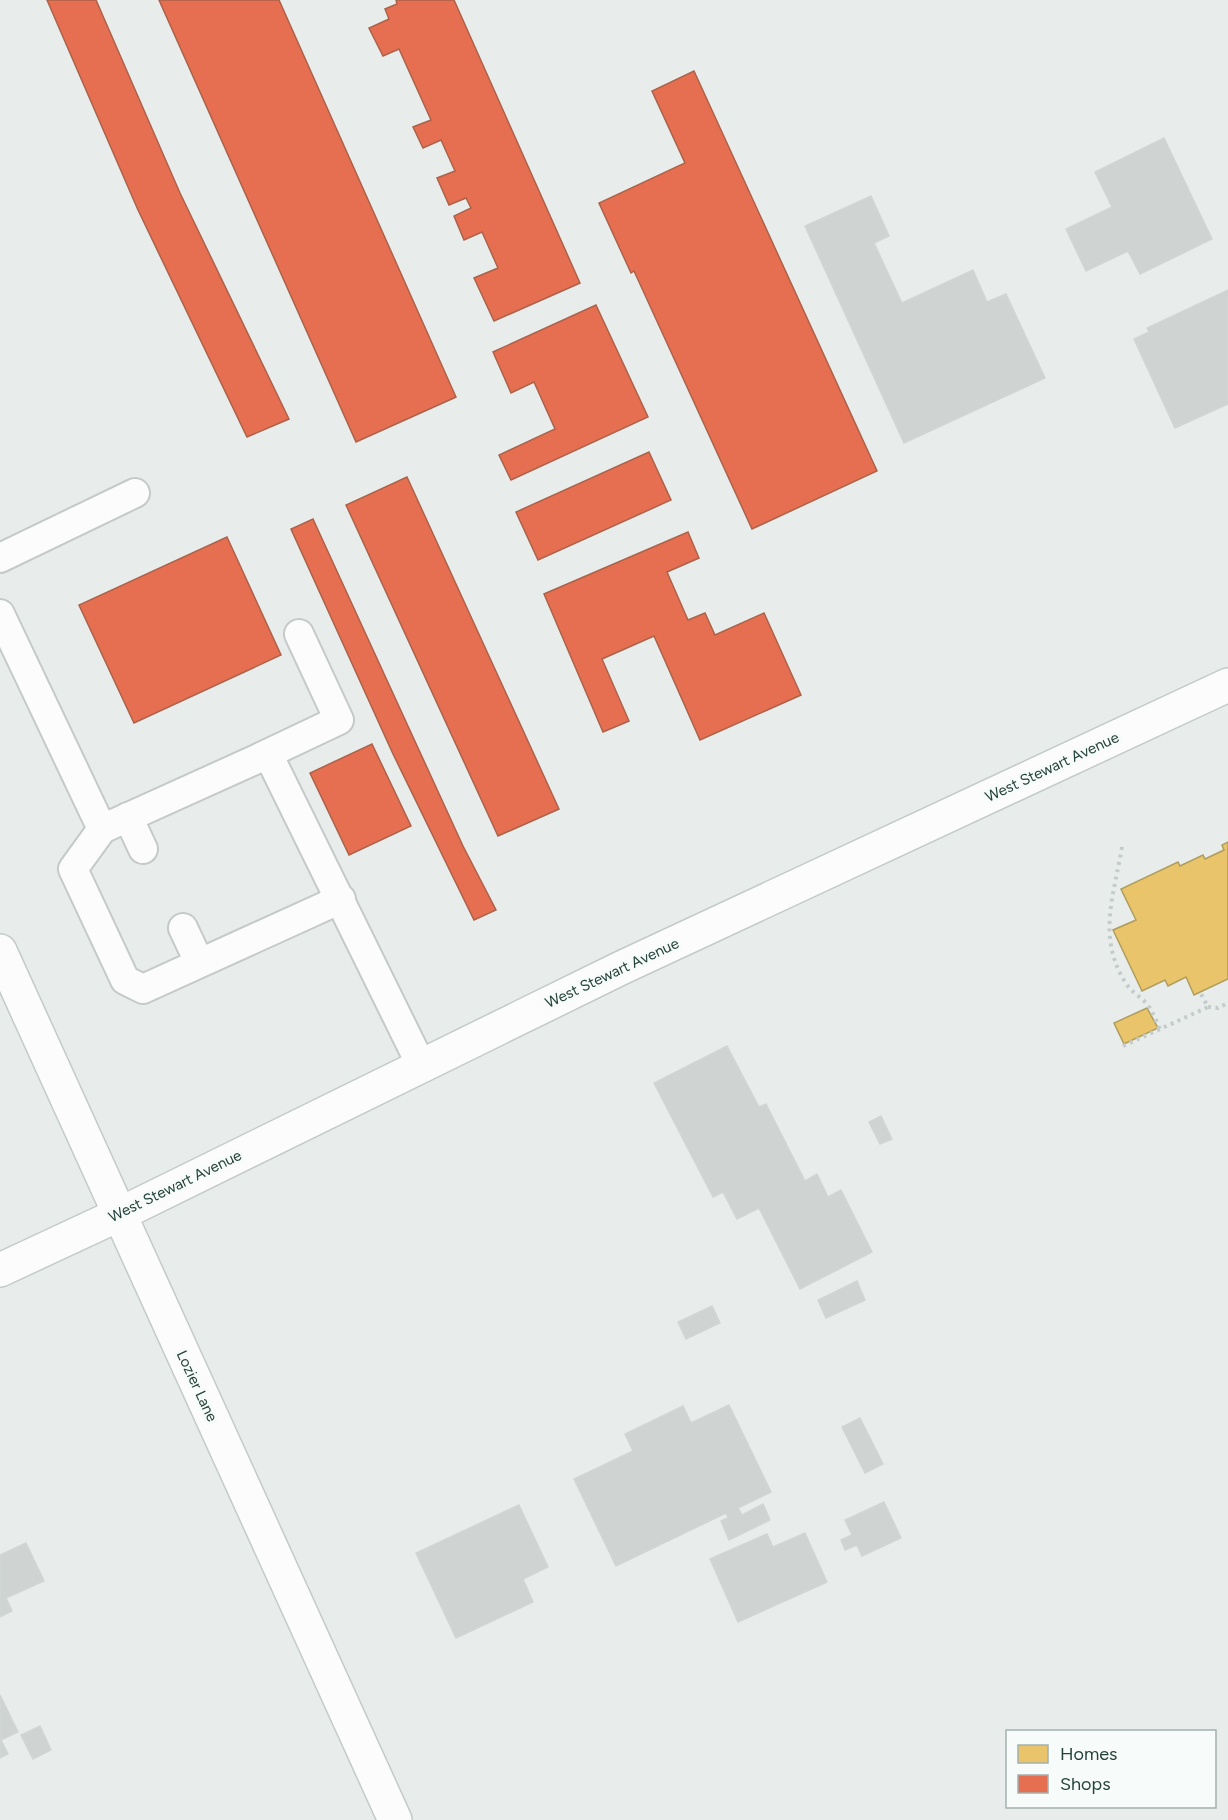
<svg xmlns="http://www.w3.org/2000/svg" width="1228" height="1820" viewBox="0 0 1228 1820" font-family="Figtree,sans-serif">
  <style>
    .homes { fill: #e9c46a; stroke: #ae9d5c; stroke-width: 1.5 }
    .shops { fill: #e76f51; stroke: #ac624a; stroke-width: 1.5 }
    .building { fill: #cfd4d2; stroke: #d1d6d4; stroke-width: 1.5 }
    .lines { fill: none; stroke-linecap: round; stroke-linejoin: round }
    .lane-casing { stroke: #c5cac8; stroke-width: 32 }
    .secondary-casing { stroke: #c3cbc8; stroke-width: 36 }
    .path { stroke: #c3ccca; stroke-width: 4; stroke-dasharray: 3 4.5; stroke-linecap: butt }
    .lane { stroke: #fcfcfc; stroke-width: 28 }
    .secondary { stroke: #fcfcfc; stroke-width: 33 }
    .labels { text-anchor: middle; stroke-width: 6; stroke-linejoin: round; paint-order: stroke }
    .street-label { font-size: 15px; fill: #24423a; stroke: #f7fbf9 }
  </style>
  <rect width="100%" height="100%" fill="#e8edeb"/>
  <g class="homes">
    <path d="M1228 842V979L1194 995 1186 977 1168 986 1165 980 1142 991 1113 930 1136 920 1121 889 1178 862 1180 866 1203 855 1205 859 1224 850 1222 845Z"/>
    <path d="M1147 1008 1158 1028 1124 1044 1114 1023Z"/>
  </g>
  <g class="shops">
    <path d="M47 0H96L180 193 289 419 247 437 138 210Z"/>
    <path d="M159 0H279L456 397 356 442Z"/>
    <path d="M396 0H454L580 283 494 321 474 278 498 268 482 232 464 240 454 216 471 208 466 198 449 205 437 178 455 171 441 140 423 148 413 127 431 120 399 49 383 56 369 28 389 19 385 9 397 4Z"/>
    <path d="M694 71 877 471 752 529 634 271 631 273 599 203 685 163 652 91Z"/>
    <path d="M596 305 648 417 511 480 499 455 555 429 534 382 511 393 493 352Z"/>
    <path d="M649 452 671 500 538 560 516 512Z"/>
    <path d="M407 477 559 809 498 836 346 505Z"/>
    <path d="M313 519 463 846 496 910 474 920 393 754 291 529Z"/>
    <path d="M688 532 699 558 667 572 688 620 705 613 715 635 764 613 801 695 700 740 654 636 602 659 629 721 603 732 544 594Z"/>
    <path d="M227 537 281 655 134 723 79 605Z"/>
    <path d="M372 744 411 826 349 855 310 773Z"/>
  </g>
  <g class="building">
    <path d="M1164 138 1212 239 1140 274 1128 251 1086 271 1066 229 1112 207 1095 172Z"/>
    <path d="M871 196 889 236 874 243 902 303 973 270 987 302 1006 294 1045 378 904 443 805 226Z"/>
    <path d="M1228 290V404L1175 428 1134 339 1149 332 1147 328Z"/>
    <path d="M727 1046 759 1107 766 1104 805 1181 817 1174 828 1197 841 1190 872 1252 800 1289 759 1208 737 1219 723 1192 713 1197 654 1083Z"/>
    <path d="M881 1116 892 1139 880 1144 869 1122Z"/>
    <path d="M857 1281 865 1300 826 1318 818 1300Z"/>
    <path d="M712 1306 720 1323 686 1339 678 1322Z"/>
    <path d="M729 1405 771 1492 738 1508 742 1515 763 1504 770 1520 729 1540 721 1521 728 1518 726 1513 616 1566 574 1479 633 1451 625 1434 683 1406 691 1423Z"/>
    <path d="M860 1418 883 1464 865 1473 842 1427Z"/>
    <path d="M884 1502 901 1538 862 1556 857 1545 845 1550 841 1540 852 1535 845 1520Z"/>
    <path d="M519 1505 548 1567 523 1579 533 1602 456 1638 416 1553Z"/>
    <path d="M805 1533 827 1582 738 1622 710 1559 767 1534 773 1547Z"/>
    <path d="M26 1543 44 1581 6 1598 12 1611 0 1617V1555Z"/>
    <path d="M0 1695 18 1732 1 1740 8 1754 0 1758Z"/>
    <path d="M40 1726 51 1750 33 1759 21 1735Z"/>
  </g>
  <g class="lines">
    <defs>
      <g id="lane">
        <path d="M0 558 135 493"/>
        <path d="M0 614 102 829 268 754 421 1065"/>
        <path d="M261 757 339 720 299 634"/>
        <path d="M128 817 143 849"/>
        <path d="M102 829 73 869 125 980 143 989 341 899"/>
        <path d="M183 928 199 962"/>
      </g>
      <g id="secondary">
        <path d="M0 951 395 1820"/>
        <path d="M0 1270 118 1215 621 968 1228 685"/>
      </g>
    </defs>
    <use href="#lane" class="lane-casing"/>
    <use href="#secondary" class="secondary-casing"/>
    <g class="path">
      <path d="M1122 847C1114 895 1097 937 1125 982 1131 992 1140 996 1147 1004 1153 1012 1156 1021 1160 1029"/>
      <path d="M1208 1007 1218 1008 1228 1003"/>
      <path d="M1123 1046 1208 1007 1201 994"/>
    </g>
    <use href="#lane" class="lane"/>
    <use href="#secondary" class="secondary"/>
  </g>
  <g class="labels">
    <g class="street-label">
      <text transform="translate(1052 767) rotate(-25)" y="5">West Stewart Avenue</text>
      <text transform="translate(612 973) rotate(-25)" y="5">West Stewart Avenue</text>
      <text transform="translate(175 1186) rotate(-26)" y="5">West Stewart Avenue</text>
      <text transform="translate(197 1386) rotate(65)" y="5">Lozier Lane</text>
    </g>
  </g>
  <rect x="1006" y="1730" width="210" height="78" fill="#f7fbf9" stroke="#a3b1ad" stroke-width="1.5"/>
  <rect x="1018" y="1745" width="30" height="18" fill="#e9c46a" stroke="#a3b1ad" stroke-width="1.5"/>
  <text x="1060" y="1760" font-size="18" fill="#24423a">Homes</text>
  <rect x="1018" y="1775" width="30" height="18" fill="#e76f51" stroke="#a3b1ad" stroke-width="1.5"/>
  <text x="1060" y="1790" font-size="18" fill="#24423a">Shops</text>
</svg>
